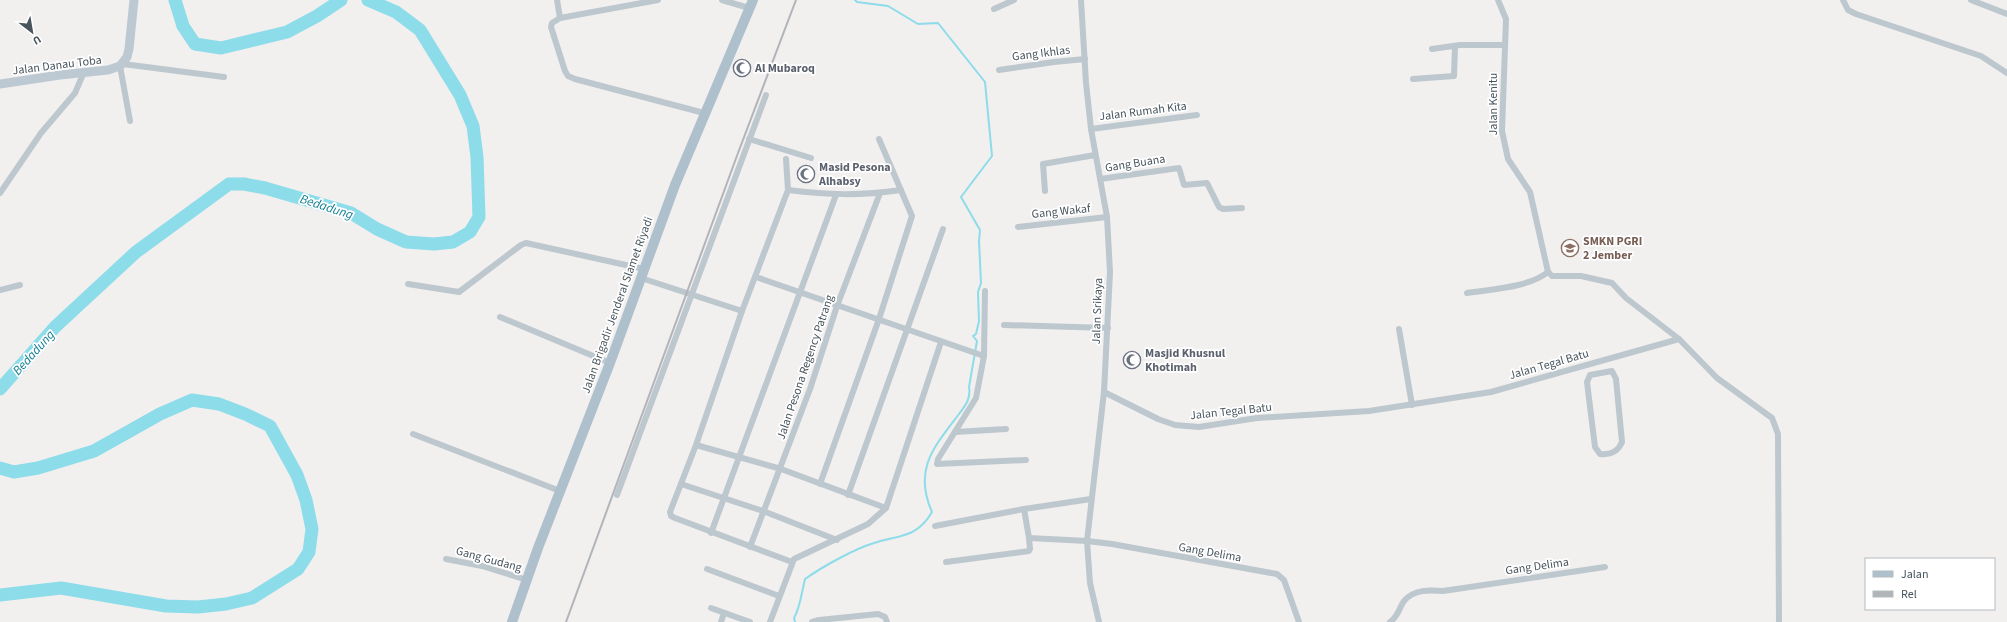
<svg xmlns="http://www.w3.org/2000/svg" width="2007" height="622" viewBox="0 0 2007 622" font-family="'Source Sans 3',sans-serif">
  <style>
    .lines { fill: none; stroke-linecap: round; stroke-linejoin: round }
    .stream { stroke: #8cdcea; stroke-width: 2 }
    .river { stroke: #8cdcea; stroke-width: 13 }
    .minor { stroke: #bdc7ce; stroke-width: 6 }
    .secondary { stroke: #bdc9d2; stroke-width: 9 }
    .primary { stroke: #afc0cd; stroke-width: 10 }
    .rail { stroke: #b1b5b9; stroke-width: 2 }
    .labels { text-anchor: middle; stroke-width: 3.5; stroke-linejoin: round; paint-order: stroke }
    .street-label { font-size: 12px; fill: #47545c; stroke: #fff }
    .worship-label { font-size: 12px; font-weight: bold; fill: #5b616d; stroke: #fff; text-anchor: start }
    .education-label { font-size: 12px; font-weight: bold; fill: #785e54; stroke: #fff; text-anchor: start }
    .water-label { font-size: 13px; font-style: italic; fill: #0f7d90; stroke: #fff }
  </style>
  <rect width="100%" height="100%" fill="#f2efef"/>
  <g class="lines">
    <path class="stream" d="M795 622 794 618C800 608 802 591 805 579 822 567 854 549 874 543 899 535 917 538 932 512 913 469 934 447 959 414 966 405 971 398 969 387L977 341 973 336 976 334 979 321 978 292 981 283 979 241 980 230 961 197 992 156 985 82 938 23 918 24 888 6 857 2 855 0"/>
    <g class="river">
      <path d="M175 0 183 26 195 44 221 48 287 32 317 16 341 0"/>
      <path d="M0 389 55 327 136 252 229 184H244L265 188 351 213 377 229 406 242 434 244 453 242 470 232 479 217 477 157 473 126 460 95 420 30 396 12 368 0"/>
      <path d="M0 468 14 472 38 468 94 451 160 414 192 400 219 404 245 414 270 426 297 475 306 500 312 529 309 552 298 569 252 598 226 604 198 607 166 606 61 588 0 595"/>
    </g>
    <g class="minor">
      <path d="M557 0 560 18"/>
      <path d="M658 0 560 18 552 23 551 27 565 71 568 76 575 79 704 113"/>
      <path d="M722 0 749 8"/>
      <path d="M1081 0 1086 83 1091 129 1107 217 1110 272 1104 392 1087 541 1090 583 1099 622"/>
      <path d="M1498 0 1506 19 1502 131 1508 159 1530 192 1548 272"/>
      <path d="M1843 0 1848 10 1856 14 1981 56 2007 73"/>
      <path d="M1971 0 2007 14"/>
      <path d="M994 9 1014 0"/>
      <path d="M1432 49 1460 45H1505"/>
      <path d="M123 64 224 77"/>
      <path d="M120 66 130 121"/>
      <path d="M999 70 1054 62 1085 59"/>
      <path d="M1413 79 1454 76 1455 46"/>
      <path d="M1091 129 1197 115"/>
      <path d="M749 139 811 158"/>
      <path d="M786 159 788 190 742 311 696 445 670 512 671 516 675 518 792 562"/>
      <path d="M1100 179 1179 168 1184 185 1207 183 1219 207 1223 209 1242 208"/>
      <path d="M788 190C828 195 860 196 901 190"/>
      <path d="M1045 191 1043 164 1095 155"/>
      <path d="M0 193 41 133 75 93 84 72"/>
      <path d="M1018 227 1107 217"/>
      <path d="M1548 272 1552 276H1581L1612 283 1626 298 1679 339 1717 378 1772 418 1778 434 1779 622"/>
      <path d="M756 277 984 356"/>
      <path d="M641 278 742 311"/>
      <path d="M408 284 459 292 521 245 526 243 644 269"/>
      <path d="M0 290 20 285"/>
      <path d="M985 291 984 356 976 398 938 459 937 464 1026 460"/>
      <path d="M1467 293C1491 289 1528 288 1548 272"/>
      <path d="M500 317 610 363"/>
      <path d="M1004 325 1108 328"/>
      <path d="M1399 329 1412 405"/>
      <path d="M1612 371 1616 379 1622 442C1618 452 1610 455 1600 454L1595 447 1587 382 1590 375Z"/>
      <path d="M1104 392 1158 419 1175 425 1199 427 1257 418 1369 411 1491 392 1679 339"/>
      <path d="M955 432 1006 429"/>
      <path d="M413 434 560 491"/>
      <path d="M696 445 781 469 886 508 941 342"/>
      <path d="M681 484 763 511 837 540"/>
      <path d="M820 484 879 319 912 216 879 139"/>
      <path d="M617 495 766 95"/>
      <path d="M848 495 943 229"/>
      <path d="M1024 509 1029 538"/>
      <path d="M935 526 1024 509 1091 499"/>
      <path d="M711 533 836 195"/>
      <path d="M750 547 810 389 837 306 880 193"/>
      <path d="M446 559 482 566 527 580"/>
      <path d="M946 562 1029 551 1030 549 1029 538 1087 541 1112 544 1277 574 1284 580 1299 622"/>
      <path d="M707 569 779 596"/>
      <path d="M711 608 750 622"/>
      <path d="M721 622 724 613"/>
      <path d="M770 622 794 559 868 524 886 508"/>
      <path d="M812 622 819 620 878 614 885 617 887 622"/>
      <path d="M1390 622C1398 617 1399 608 1404 601 1414 589 1430 590 1443 591L1605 567"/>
    </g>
    <path class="secondary" d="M0 84 60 75 108 70 120 66 127 57 129 49 134 0"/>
    <path class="primary" d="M512 622 538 548 610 363 675 185 753 0"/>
    <path class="rail" d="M566 622 738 153 796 0"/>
  </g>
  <defs>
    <symbol id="mosque-ring" viewBox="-11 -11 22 22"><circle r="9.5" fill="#fff" stroke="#6b7280" stroke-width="1.5"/><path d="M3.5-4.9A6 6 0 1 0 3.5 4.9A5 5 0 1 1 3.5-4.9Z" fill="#6b7280"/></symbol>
    <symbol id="school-ring" viewBox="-11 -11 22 22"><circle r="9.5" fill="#fff" stroke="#8d6e63" stroke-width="1.5"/><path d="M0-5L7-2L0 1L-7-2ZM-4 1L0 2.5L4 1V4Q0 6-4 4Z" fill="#8d6e63"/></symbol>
  </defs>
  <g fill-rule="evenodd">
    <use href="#mosque-ring" x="732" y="58" width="20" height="20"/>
    <use href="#mosque-ring" x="796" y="164" width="20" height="20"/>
    <use href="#school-ring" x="1560" y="238" width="20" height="20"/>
    <use href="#mosque-ring" x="1122" y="350" width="20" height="20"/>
  </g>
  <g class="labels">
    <g class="street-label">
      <text transform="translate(1041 53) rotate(-7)" y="4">Gang Ikhlas</text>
      <text transform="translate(57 65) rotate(-7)" y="4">Jalan Danau Toba</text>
      <text transform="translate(1493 104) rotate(-90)" y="4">Jalan Kenitu</text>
      <text transform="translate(1143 111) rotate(-7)" y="4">Jalan Rumah Kita</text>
      <text transform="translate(1135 163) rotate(-9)" y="4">Gang Buana</text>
      <text transform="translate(1061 211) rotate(-6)" y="4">Gang Wakaf</text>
      <text transform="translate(617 305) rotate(-70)" y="4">Jalan Brigadir Jenderal Slamet Riyadi</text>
      <text transform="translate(1097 311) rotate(-88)" y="4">Jalan Srikaya</text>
      <text transform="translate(1549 364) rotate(-16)" y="4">Jalan Tegal Batu</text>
      <text transform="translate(805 367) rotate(-71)" y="4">Jalan Pesona Regency Patrang</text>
      <text transform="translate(1231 411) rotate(-6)" y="4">Jalan Tegal Batu</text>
      <text transform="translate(1210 552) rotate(10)" y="4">Gang Delima</text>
      <text transform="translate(489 559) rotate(15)" y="4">Gang Gudang</text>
      <text transform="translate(1537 566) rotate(-8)" y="4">Gang Delima</text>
    </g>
    <g class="worship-label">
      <text x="755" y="72">Al Mubaroq</text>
      <text x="819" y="171">Masid Pesona<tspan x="819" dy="14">Alhabsy</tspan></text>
      <text x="1145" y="357">Masjid Khusnul<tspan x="1145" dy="14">Khotimah</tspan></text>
    </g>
    <g class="education-label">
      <text x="1583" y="245">SMKN PGRI<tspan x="1583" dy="14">2 Jember</tspan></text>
    </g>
    <g class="water-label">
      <text transform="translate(327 206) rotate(18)" y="5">Bedadung</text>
      <text transform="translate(33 352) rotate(-48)" y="5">Bedadung</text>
    </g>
  </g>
  <rect x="1865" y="558" width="130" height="52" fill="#ffffff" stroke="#b5bbbe"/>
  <rect x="1873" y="571" width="20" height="6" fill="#afc0cd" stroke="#b5bbbe"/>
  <text x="1901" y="578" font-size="12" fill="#47545c">Jalan</text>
  <rect x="1873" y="591" width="20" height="6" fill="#b1b5b9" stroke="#b5bbbe"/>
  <text x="1901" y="598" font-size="12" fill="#47545c">Rel</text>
  <g transform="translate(32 32) rotate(149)" stroke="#ffffff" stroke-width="3" paint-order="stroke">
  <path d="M0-3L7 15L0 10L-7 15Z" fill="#47545c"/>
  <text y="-6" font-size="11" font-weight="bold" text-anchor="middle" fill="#47545c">U</text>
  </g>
</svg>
